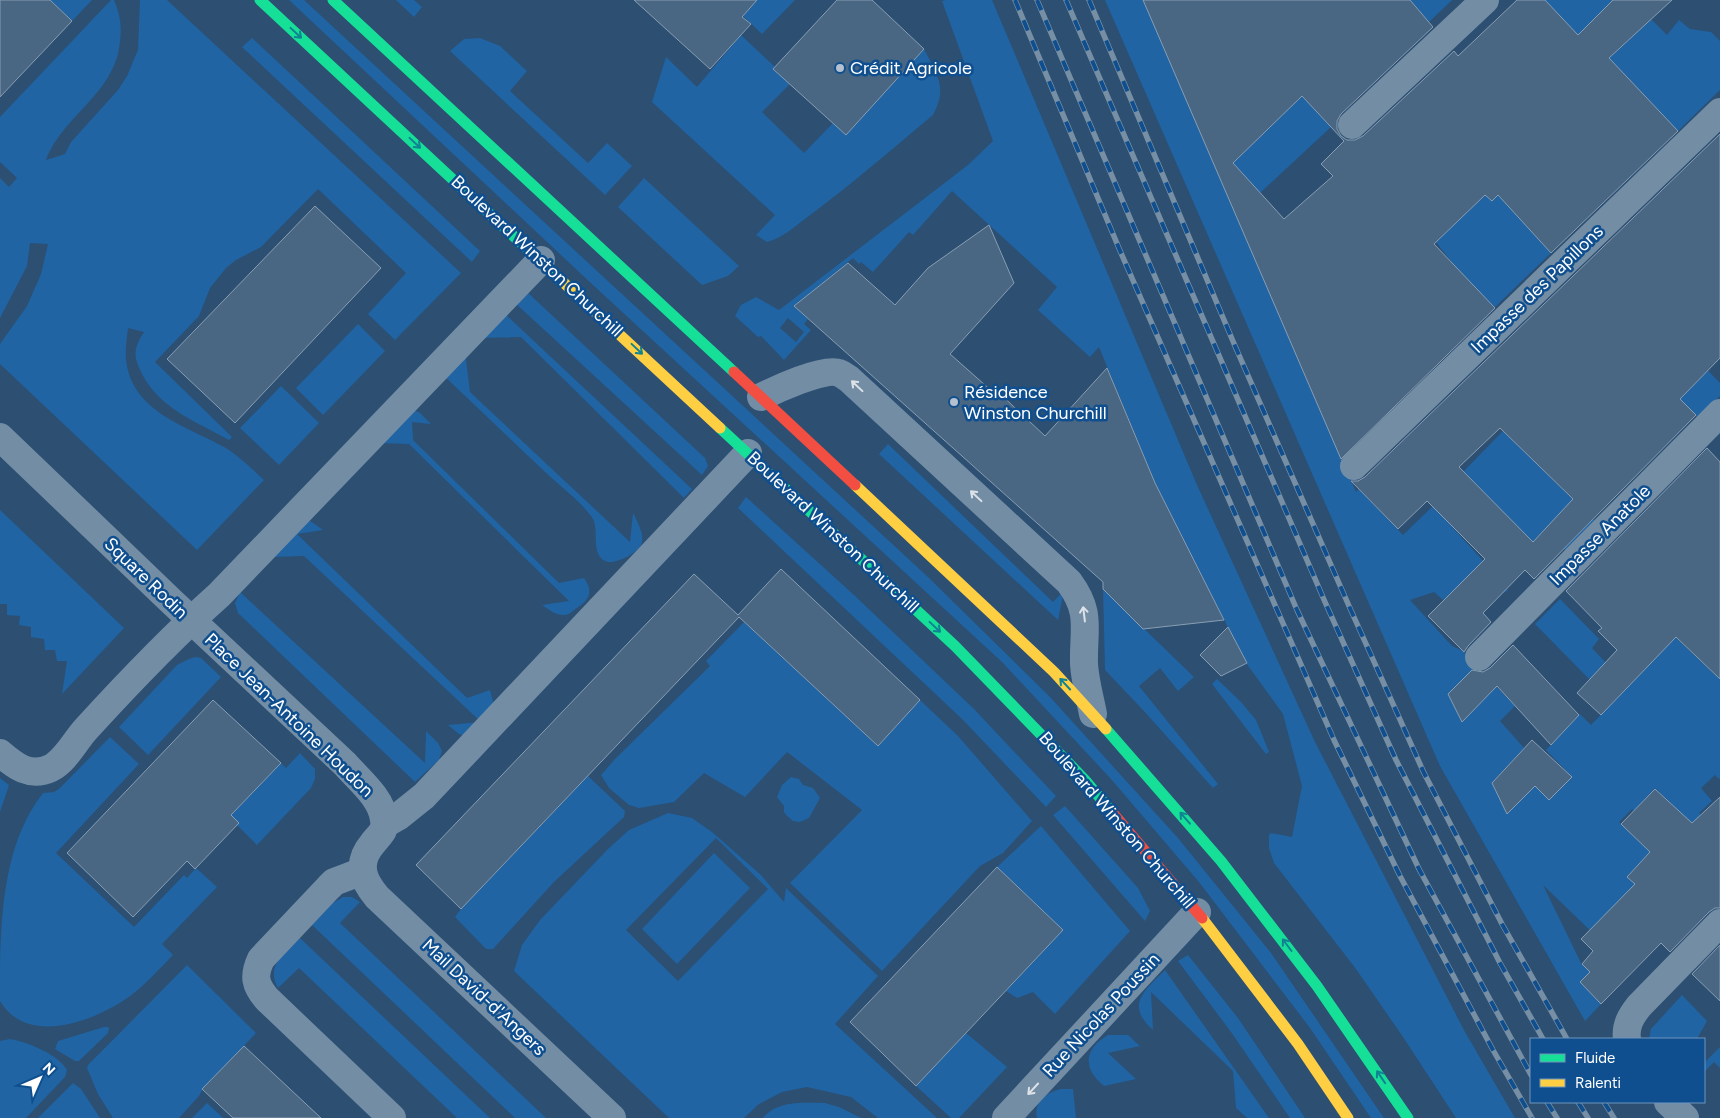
<svg xmlns="http://www.w3.org/2000/svg" width="1720" height="1118" viewBox="0 0 1720 1118" font-family="Figtree,sans-serif">
  <style>
    .green { fill: #2064a4; fill-rule: evenodd }
    .building { fill: #496682; stroke: #889eb4; fill-rule: evenodd }
    .lines { fill: none; stroke-linecap: round; stroke-linejoin: round }
    .street { stroke: #738da5; stroke-width: 28 }
    .fast { stroke: #16e098; stroke-width: 11 }
    .slow { stroke: #ffcf43; stroke-width: 11 }
    .jam { stroke: #f24e42; stroke-width: 11 }
    .rail-casing { stroke: #778fa5; stroke-width: 5.5 }
    .rail { stroke: #0f4f8f; stroke-width: 4; stroke-dasharray: 11; stroke-linecap: butt }
    .oneway { stroke: #118292 }
    .oneway2 { stroke: #dce2e8 }
    .poi-dot { fill: #b5c1ce; stroke: #0f4f8f; stroke-width: 2 }
    .labels { text-anchor: middle; stroke-width: 5; stroke-linejoin: round; paint-order: stroke }
    .poi-label { font-size: 18px; fill: #fff; stroke: #0f4f8f; text-anchor: start }
    .street-label { font-size: 18px; fill: #fff; stroke: #0f4f8f }
  </style>
  <rect width="100%" height="100%" fill="#2c4f72"/>
  <g class="green">
    <path d="M50 0H92L72 21Z"/>
    <path d="M111 0H114C120 13 122 27 120 41 116 93 63 115 46 160L65 154 71 142 118 90 127 76 138 50 140 0H167L461 273 395 340 368 314 406 273 318 189 261 247 236 260 226 268 210 288 199 316 155 362 232 437 229 440C197 422 160 409 142 374 133 356 133 349 144 332L128 328C127 338 125 349 126 359 131 412 187 426 226 448 240 457 252 469 264 480L197 550 0 364V344L27 306 41 274 48 244 30 243 27 266 0 318V178L9 187 17 178 0 162V117Z"/>
    <path d="M289 0H304L928 577 1050 697 1178 838 1271 953 1384 1118H1371L1310 1028 1199 882 1111 779 1002 662 594 286Z"/>
    <path d="M396 0H414L422 7 414 17Z"/>
    <path d="M757 0H795L762 34 743 16Z"/>
    <path d="M946 0H992L1197 485 1315 742 1465 1032 1515 1118H1456L1403 1037 1356 969 1274 863 1269 848V835L1271 833 1292 837 1302 786 1283 714 1246 663 1156 485 1099 347 1090 357 1038 310 1057 287 952 191 913 235 909 232 873 272 861 262 859 264 853 258 794 306 808 319 804 324 811 330 784 360 761 336 758 337 735 316 741 305 756 297 779 310 968 165 993 141 942 1ZM788 318 804 332 796 342 780 328Z"/>
    <path d="M1105 0H1143L1302 96 1331 127 1260 193 1223 185 1356 492 1359 489 1403 535 1433 506 1485 563 1483 567 1508 590 1499 596 1474 572 1443 600 1434 592 1410 600 1452 646 1463 651 1477 665 1449 694 1461 721 1496 686 1515 706 1500 721 1524 748 1492 783 1507 814 1535 786 1549 800 1572 777 1546 750 1580 714 1591 725 1648 666 1673 635 1715 675 1720 670V778L1719 779 1715 775 1701 788 1712 801 1699 813 1718 831 1709 840 1655 788 1634 811 1632 809 1619 822 1650 852 1627 877 1635 884 1600 940 1543 885 1581 963 1590 972 1580 982 1601 1004 1585 1021 1440 766Z"/>
    <path d="M1410 0H1452L1429 22Z"/>
    <path d="M1519 0H1635L1574 59Z"/>
    <path d="M1651 19 1667 35 1679 20 1690 29 1711 32 1720 41V90L1678 131 1605 62Z"/>
    <path d="M741 35 775 67 774 70 790 84 762 112 804 153 833 123 846 134 924 49C937 75 948 87 933 115 892 149 852 184 809 216 796 225 783 238 767 242L756 235 775 215 652 102 666 57 697 87Z"/>
    <path d="M252 38 480 251 472 262 242 47Z"/>
    <path d="M480 38 500 46 527 71 510 91 588 163 607 143 632 166 605 195 450 51 464 39Z"/>
    <path d="M644 178 739 266 728 276 702 285 618 207Z"/>
    <path d="M1505 189 1511 209 1551 253 1494 308 1454 265 1436 242 1485 195 1492 201Z"/>
    <path d="M526 291 705 458 708 466 702 475 514 302Z"/>
    <path d="M503 312 692 489 684 498 521 337 482 338Z"/>
    <path d="M358 324 385 351 323 415 296 388Z"/>
    <path d="M465 352 470 392 630 542 633 513C637 521 644 533 642 542 641 552 614 566 605 561 589 552 601 527 591 516 578 499 560 486 544 471 510 439 476 406 442 374Z"/>
    <path d="M1692 354 1720 383V396L1698 418 1678 398Z"/>
    <path d="M281 386 319 423 279 465 240 428Z"/>
    <path d="M412 410 419 412 431 424 412 422 413 440 559 583 584 578C595 593 588 601 574 610 571 613 568 615 564 615 557 616 548 609 542 605L569 601 409 444 378 443Z"/>
    <path d="M1503 431 1596 522 1567 552 1544 530 1533 542 1463 472Z"/>
    <path d="M888 444 1053 602 1061 594 1063 595 1058 620 879 454Z"/>
    <path d="M746 497 854 595 974 709 1056 796 1046 807 962 719 738 508Z"/>
    <path d="M0 510 124 628 62 694 67 661H57L55 650H45L44 639 31 637V627L19 625 20 616 7 615V604H0Z"/>
    <path d="M309 520 323 530 297 534 467 698 490 690 495 709 469 737 459 734 448 725 481 722 304 556 272 557Z"/>
    <path d="M1103 589 1194 677 1178 691 1160 668 1139 686 1218 784 1213 788 1143 710 1105 670Z"/>
    <path d="M240 592 425 763 426 731 438 743 442 751 439 760 415 782 238 613 235 603Z"/>
    <path d="M1560 599 1599 639 1592 648 1606 663 1590 680 1535 624Z"/>
    <path d="M744 622 878 746 920 700 958 736 1032 821 1003 853 980 866 882 971 790 883 862 810 787 752 745 797 704 773 674 802 639 808 629 805 609 788 601 775 615 759 710 666 706 661Z"/>
    <path d="M195 657 201 658 221 677 148 755 119 727 177 665 189 659Z"/>
    <path d="M1217 679 1241 702 1256 720 1269 752 1266 754 1212 684Z"/>
    <path d="M110 737 139 764 56 853 134 927 184 875 187 878 196 868 217 887 162 944 173 955C160 968 148 982 134 993 101 1019 28 1049 0 1001 0 929 0 848 43 793L54 792 59 789Z"/>
    <path d="M300 753 315 769V779L311 788 257 845 237 825 239 823 231 815 281 763 286 768Z"/>
    <path d="M588 776 625 811 624 817 554 882 493 949H486L455 917 461 909Z"/>
    <path d="M791 777 799 779 803 785 813 788 820 798 809 818 800 822 793 821 786 815 784 812V806L777 797 782 785Z"/>
    <path d="M0 778 9 785 0 812Z"/>
    <path d="M1065 806 1138 888 1150 911 1145 921 1053 815Z"/>
    <path d="M668 813 692 818 712 832 761 875 784 902 786 888 878 976 835 1024 937 1118H878L851 1097 807 1087 782 1092 759 1104 744 1118H669L514 971 522 945 540 920 608 849 629 830ZM716 838 768 889 678 981 626 930Z"/>
    <path d="M1041 826 1130 931 1055 1014 1033 992 1017 998 1006 991 1063 930 997 867Z"/>
    <path d="M714 853 750 888 677 964 642 929Z"/>
    <path d="M343 897H352L360 902 340 923 546 1118H515L312 925 333 903Z"/>
    <path d="M300 938 490 1118H457L299 968 278 988C265 966 285 953 300 938Z"/>
    <path d="M1188 955 1238 1018 1305 1118H1290L1231 1032 1178 961Z"/>
    <path d="M187 965 256 1033 203 1089 199 1096 179 1118H113L98 1094 87 1068 88 1065Z"/>
    <path d="M1165 970 1269 1118H1247L1236 1108 1233 1071 1151 992 1153 1030C1125 1005 1144 991 1165 970Z"/>
    <path d="M1682 995 1707 1021 1697 1039H1649L1651 1029Z"/>
    <path d="M104 1027H108L109 1029 108 1033 79 1061H75L55 1049 58 1041Z"/>
    <path d="M966 1033 1007 1067 959 1118H951L916 1086Z"/>
    <path d="M1108 1035H1128L1140 1046 1108 1053 1136 1079 1104 1086C1082 1068 1084 1049 1108 1035Z"/>
    <path d="M10 1039C27 1042 58 1054 67 1070L65 1077 26 1118H0V1041Z"/>
    <path d="M1720 1047V1068L1714 1062 1704 1072V1063Z"/>
    <path d="M73 1083 81 1089 100 1118H38Z"/>
    <path d="M1061 1089H1073L1076 1118H1037C1033 1102 1047 1092 1061 1089Z"/>
    <path d="M207 1103 223 1118H192Z"/>
    <path d="M825 1103 839 1107 861 1118H763C778 1100 803 1103 825 1103Z"/>
  </g>
  <g class="building">
    <path d="M0 0H50L72 21 0 97Z"/>
    <path d="M634 0H757L742 17 751 24 710 69Z"/>
    <path d="M837 0H872L924 49 846 135 773 69Z"/>
    <path d="M1143 0H1410L1433 27 1341 114 1337 121V129L1341 136 1347 140H1355L1363 136 1454 51 1458 56 1517 0H1545L1578 35 1613 0H1672L1609 58 1678 131 1551 253 1498 195 1492 201 1485 195 1434 244 1495 308 1341 459ZM1302 96 1344 141 1321 164 1333 176 1284 219 1233 163Z"/>
    <path d="M1720 134V358L1680 399 1696 415 1534 579 1525 570 1483 613 1491 622 1468 646 1464 652 1428 616 1485 559 1427 501 1398 529 1351 481H1358L1365 477ZM1500 428 1573 499 1533 542 1459 467Z"/>
    <path d="M315 206 381 268 235 423 167 359Z"/>
    <path d="M989 225 1014 283 950 354 994 393 996 390 1045 436 1107 368 1155 483 1224 620 1143 629 1103 589V582L794 306 848 263 895 305 928 268Z"/>
    <path d="M1707 448 1720 462V679L1676 637 1601 715 1577 693 1617 650 1598 631 1602 628 1566 591Z"/>
    <path d="M781 569 920 700 878 746 739 617 461 909 416 865 694 574 738 615Z"/>
    <path d="M1228 627 1247 663 1221 676 1200 655Z"/>
    <path d="M1513 645 1579 715 1551 745 1497 686 1462 722 1448 694 1472 670 1483 672 1490 668Z"/>
    <path d="M213 700 281 763 231 815 239 823 195 869 187 861 133 917 67 853Z"/>
    <path d="M1532 740 1572 777 1549 800 1535 786 1507 814 1492 783Z"/>
    <path d="M1655 789 1692 823 1720 797V908H1715L1709 912 1670 952 1661 943 1601 1004 1580 982 1590 972 1582 964 1593 951 1581 939 1635 884 1627 877 1650 852 1621 824Z"/>
    <path d="M997 867 1063 930 916 1086 850 1022Z"/>
    <path d="M1720 945V1001L1692 974Z"/>
    <path d="M244 1046 321 1118H233L202 1089Z"/>
  </g>
  <g class="lines">
    <g class="street">
      <path d="M1352 125 1485 0"/>
      <path d="M761 397C775 390 824 367 839 373 842 374 846 377 849 379L1069 582C1092 613 1083 629 1084 664 1085 681 1090 698 1093 714"/>
      <path d="M0 437 172 602 345 764C359 780 382 798 384 820 386 831 379 835 373 843 356 863 362 879 377 897L612 1118"/>
      <path d="M1354 466 1720 112"/>
      <path d="M1479 657 1720 413"/>
      <path d="M0 753C15 766 30 778 51 768 66 760 75 741 86 729 128 683 173 636 219 595L541 260"/>
      <path d="M385 824 399 816 424 796 748 453"/>
      <path d="M363 871 334 882 329 887 261 959C253 976 255 985 267 999L392 1118"/>
      <path d="M1627 1039C1625 1026 1631 1016 1639 1006L1720 923"/>
      <path d="M1668 1102 1685 1118"/>
      <path d="M1006 1118 1197 912"/>
    </g>
    <g class="fast">
      <path d="M260 0 564 283"/>
      <path d="M333 0 734 372"/>
      <path d="M720 428 955 646 1085 780 1111 811"/>
      <path d="M1106 729 1221 861 1317 986 1408 1118"/>
    </g>
    <g class="slow">
      <path d="M564 283 720 428"/>
      <path d="M855 485 1054 672 1106 729"/>
      <path d="M1202 918 1298 1044 1348 1118"/>
    </g>
    <g class="jam">
      <path d="M734 372 855 485"/>
      <path d="M1111 811 1202 918"/>
    </g>
    <defs>
      <g id="rail">
        <path d="M1015 0 1121 253 1334 740 1400 876 1493 1050 1532 1118"/>
        <path d="M1037 0 1297 610 1419 869 1531 1075"/>
        <path d="M1066 0 1325 602 1396 760 1500 963 1543 1039"/>
        <path d="M1089 0 1235 346 1349 606 1424 773 1502 924 1567 1039"/>
        <path d="M1547 1102 1557 1118"/>
        <path d="M1578 1102 1588 1118"/>
        <path d="M1604 1102 1614 1118"/>
      </g>
    </defs>
    <use href="#rail" class="rail-casing"/>
    <use href="#rail" class="rail"/>
  </g>
  <defs><path id="oneway-shaft" d="M-6 0H5M1.5-3L5.5 0L1.5 3" fill="none" stroke-width="1.6" stroke-linecap="round" stroke-linejoin="round" transform="scale(1.25)"/></defs>
  <g class="oneway">
    <use href="#oneway-shaft" transform="translate(296 33) rotate(43)"/>
    <use href="#oneway-shaft" transform="translate(415 143) rotate(43)"/>
    <use href="#oneway-shaft" transform="translate(637 349) rotate(43)"/>
    <use href="#oneway-shaft" transform="translate(935 627) rotate(43)"/>
    <use href="#oneway-shaft" transform="translate(1065 684) rotate(-133)"/>
    <use href="#oneway-shaft" transform="translate(1185 818) rotate(-131)"/>
    <use href="#oneway-shaft" transform="translate(1287 945) rotate(-127)"/>
    <use href="#oneway-shaft" transform="translate(1381 1077) rotate(-124)"/>
  </g>
  <g class="oneway2">
    <use href="#oneway-shaft" transform="translate(857 386) rotate(-137)"/>
    <use href="#oneway-shaft" transform="translate(976 496) rotate(-137)"/>
    <use href="#oneway-shaft" transform="translate(1084 614) rotate(-97)"/>
    <use href="#oneway-shaft" transform="translate(1033 1089) rotate(133)"/>
  </g>
  <g class="poi-dot">
    <circle cx="840" cy="68" r="5"/>
    <circle cx="954" cy="402" r="5"/>
  </g>
  <g class="labels">
    <g class="poi-label">
      <text x="850" y="74">Crédit Agricole</text>
      <text x="964" y="398">Résidence<tspan x="964" dy="21">Winston Churchill</tspan></text>
    </g>
    <g class="street-label">
      <text transform="translate(537 256) rotate(43)" y="6">Boulevard Winston Churchill</text>
      <text transform="translate(1537 289) rotate(-44)" y="6">Impasse des Papillons</text>
      <text transform="translate(833 532) rotate(43)" y="6">Boulevard Winston Churchill</text>
      <text transform="translate(1600 535) rotate(-45)" y="6">Impasse Anatole</text>
      <text transform="translate(146 578) rotate(44)" y="6">Square Rodin</text>
      <text transform="translate(289 715) rotate(44)" y="6">Place Jean-Antoine Houdon</text>
      <text transform="translate(1117 820) rotate(49)" y="6">Boulevard Winston Churchill</text>
      <text transform="translate(484 997) rotate(43)" y="6">Mail David-d'Angers</text>
      <text transform="translate(1101 1015) rotate(-47)" y="6">Rue Nicolas Poussin</text>
    </g>
  </g>
  <rect x="1530" y="1038" width="175" height="65" fill="#0f4f8f" stroke="#6f95bc"/>
  <rect x="1540" y="1054" width="25" height="8" fill="#16e098" stroke="#6f95bc"/>
  <text x="1575" y="1063" font-size="15" fill="#ffffff">Fluide</text>
  <rect x="1540" y="1079" width="25" height="8" fill="#ffcf43" stroke="#6f95bc"/>
  <text x="1575" y="1088" font-size="15" fill="#ffffff">Ralenti</text>
  <g transform="translate(40 1078) rotate(45)" stroke="#0f4f8f" stroke-width="4" paint-order="stroke">
  <path d="M0-4L9 19L0 12L-9 19Z" fill="#ffffff"/>
  <text y="-8" font-size="14" font-weight="bold" text-anchor="middle" fill="#ffffff">N</text>
  </g>
</svg>
